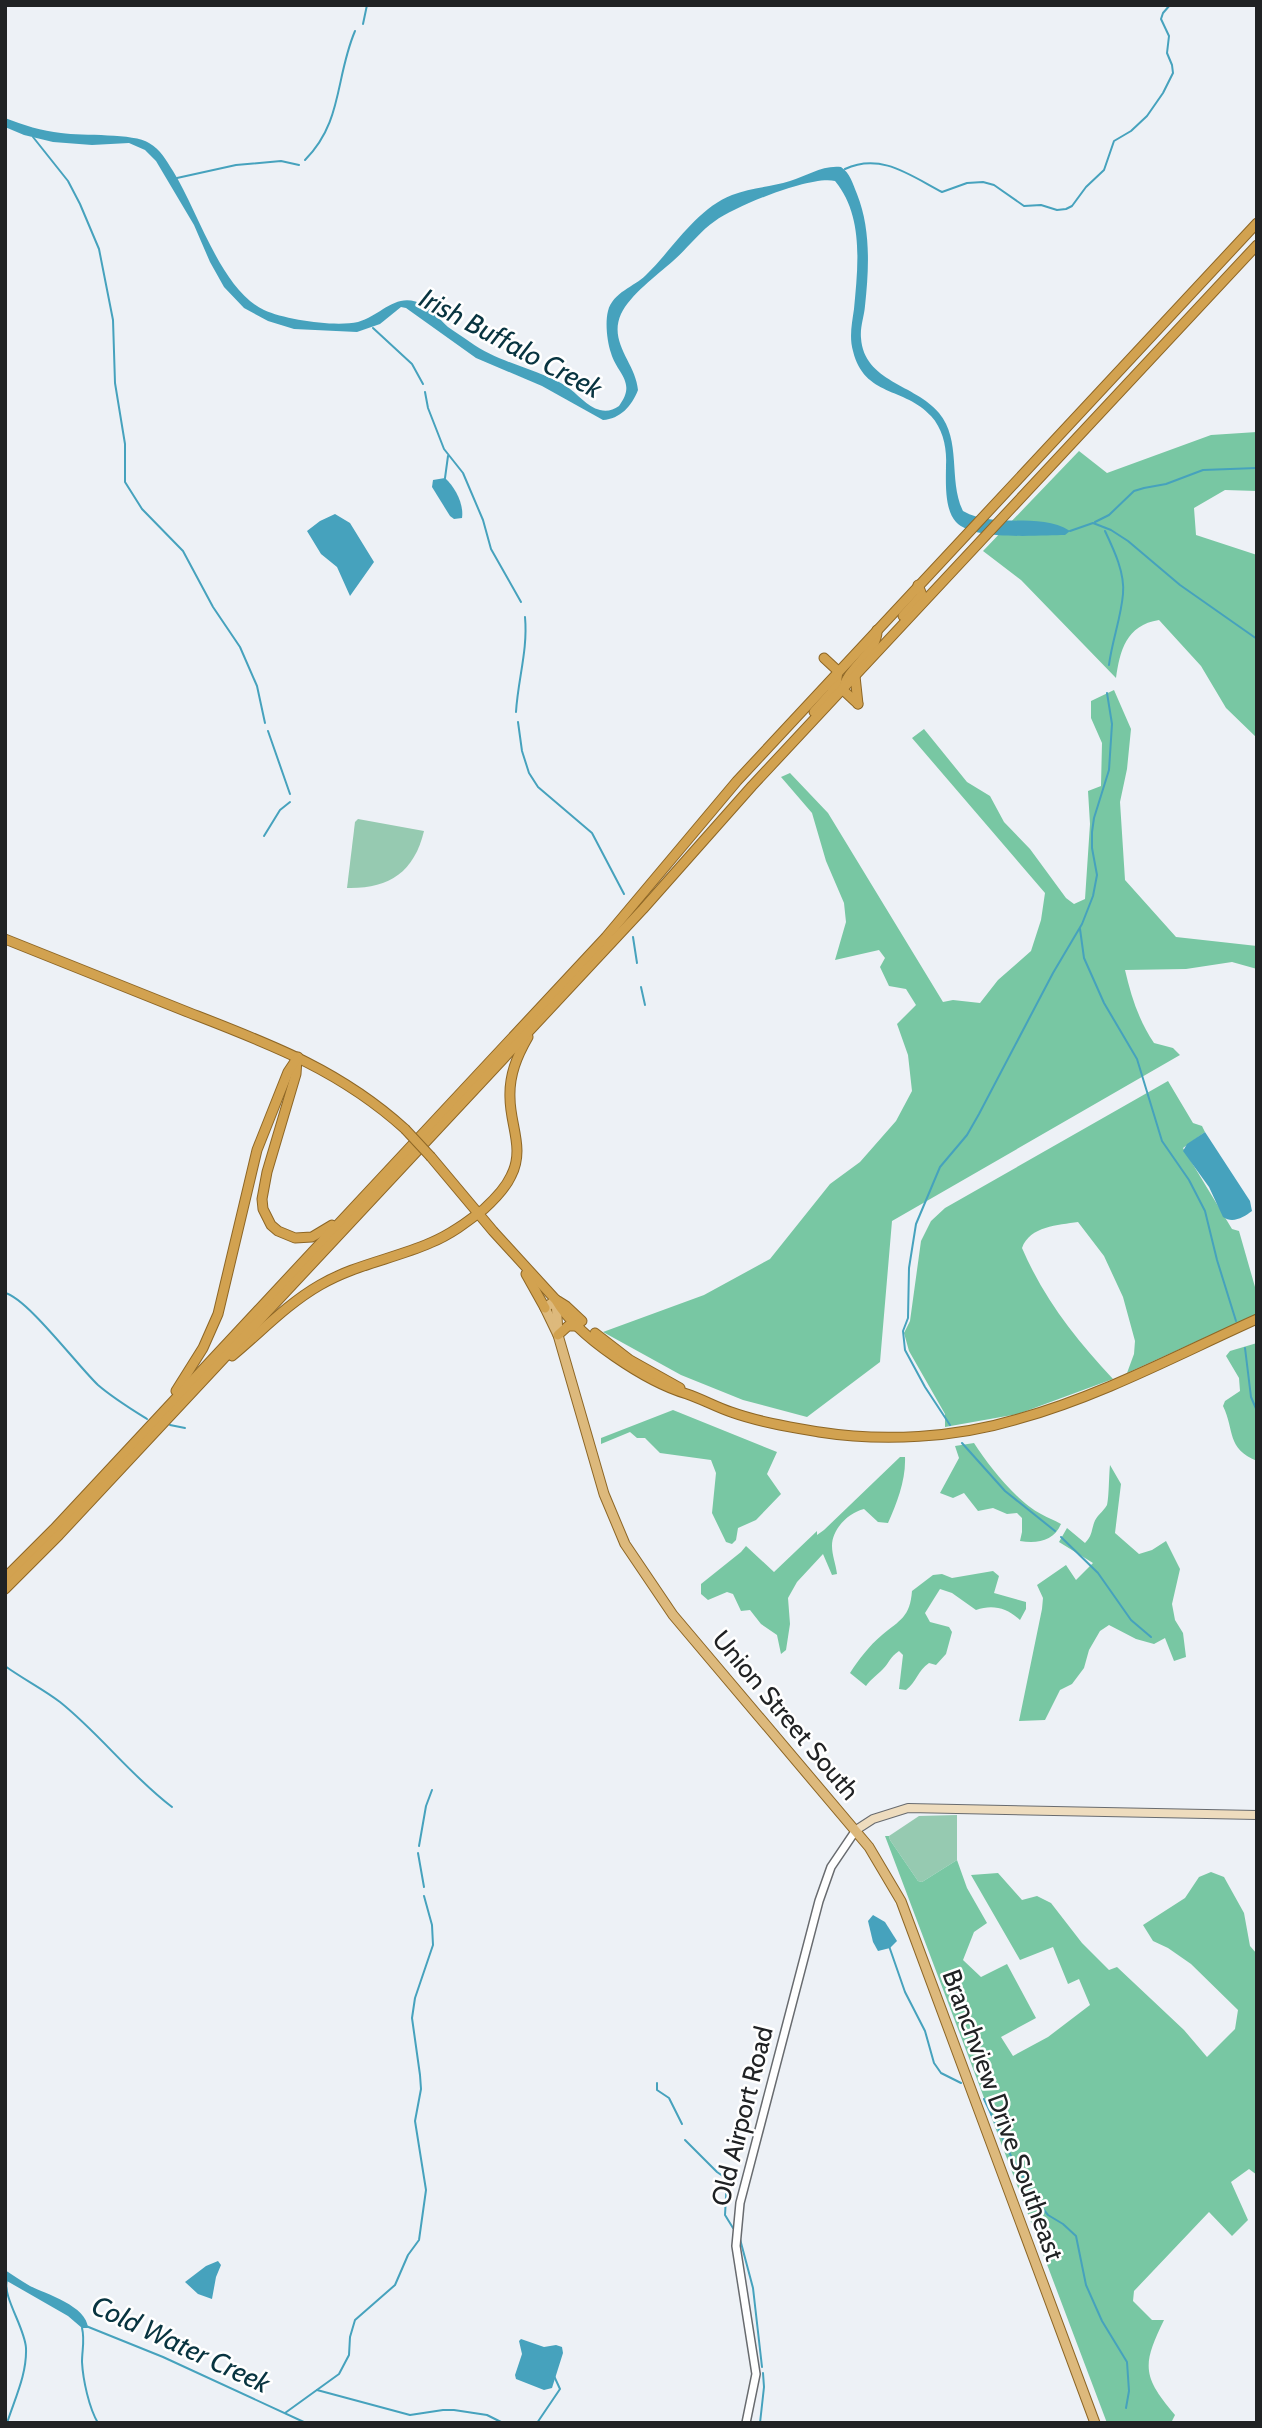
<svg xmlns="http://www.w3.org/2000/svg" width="1262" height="2428" viewBox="0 0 1262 2428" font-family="Cabin,sans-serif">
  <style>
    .green { fill: #96cab1 }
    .forest { fill: #78c7a3 }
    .water { fill: #46a2bd }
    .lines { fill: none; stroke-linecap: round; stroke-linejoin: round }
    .stream { stroke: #46a2bd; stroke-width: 2 }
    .tertiary-casing { stroke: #686b6f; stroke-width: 10 }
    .secondary-casing { stroke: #686b6f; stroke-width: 10 }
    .primary-casing { stroke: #8d6625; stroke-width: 11 }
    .trunk-casing { stroke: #8d6625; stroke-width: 11 }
    .tertiary { stroke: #fff; stroke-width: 7 }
    .secondary { stroke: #eedcbe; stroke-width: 8 }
    .primary { stroke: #ddb97c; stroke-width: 9 }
    .trunk { stroke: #d2a250; stroke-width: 9 }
    .trunk-bridge-casing { stroke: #8d6625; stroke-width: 11; stroke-linecap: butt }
    .trunk-bridge { stroke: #d2a250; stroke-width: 9 }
    .labels { text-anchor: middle; stroke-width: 5; stroke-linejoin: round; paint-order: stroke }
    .street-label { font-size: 26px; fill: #202224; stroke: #fff }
    .water-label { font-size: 28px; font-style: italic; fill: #083440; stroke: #fff }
  </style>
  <rect width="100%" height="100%" fill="#edf1f6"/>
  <g class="green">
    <path d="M358 819 424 831C414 873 388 889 347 888L355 822Z"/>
    <path d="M957 1815V1860L922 1882 918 1881 890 1840 889 1836 919 1816Z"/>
  </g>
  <g class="forest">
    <path d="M1257 432V491L1225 490 1194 508 1196 535 1257 555V738L1226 708 1201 666 1159 620C1126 625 1120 651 1116 678L1021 580 983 551 1079 451 1107 473 1211 435Z"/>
    <path d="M1114 690 1131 729 1127 769 1120 802 1125 880 1176 937 1257 946V969L1232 962 1186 969 1125 970C1131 996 1139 1021 1154 1043L1173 1048 1180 1055 892 1221 880 1362 807 1417 743 1400 681 1375 603 1332 704 1295 770 1259 830 1184 860 1162 896 1121 912 1091 908 1055 897 1024 916 1005 906 989 889 986 880 967 885 958 879 950 835 960 846 922 844 903 826 861 812 813 781 777 790 773 828 813 943 1002 953 1000 980 1003 998 980 1031 951 1041 920 1045 893 912 738 924 729 967 782 990 796 1004 822 1030 849 1066 898 1074 904 1085 899 1090 824 1088 791 1101 786 1102 743 1091 718V701Z"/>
    <path d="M1168 1081 1193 1123 1202 1126 1205 1132 1183 1148 1232 1229 1239 1231 1257 1294V1314L1127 1373 1134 1354 1135 1341 1123 1297 1104 1256 1078 1222C1058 1225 1030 1226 1022 1248 1044 1299 1075 1338 1113 1379L1018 1414 945 1427V1414L909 1351 904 1333 910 1321 921 1241 931 1221 945 1208Z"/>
    <path d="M1257 1343V1461C1226 1448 1235 1431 1223 1406L1225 1401 1240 1391 1239 1378 1226 1356 1230 1351Z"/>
    <path d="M673 1410 777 1452 767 1474 781 1494 756 1520 738 1528 736 1540 732 1544 726 1542 712 1513 716 1473 711 1460 660 1453 645 1438H637L630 1432 601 1444V1438Z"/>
    <path d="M974 1443C988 1465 1017 1502 1041 1514 1048 1518 1054 1520 1061 1524 1054 1541 1037 1544 1020 1541L1022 1532V1518L1017 1513 1007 1514 993 1508 978 1511 964 1493 953 1498 940 1493 959 1458 955 1446Z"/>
    <path d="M900 1457H905C906 1480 897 1503 888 1523L878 1522 864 1509C848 1513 832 1529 832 1546 832 1555 836 1565 837 1574L832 1575 823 1554 797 1582 788 1598 790 1624 786 1650 781 1654 777 1635 761 1624 750 1610 741 1611 733 1594 727 1592 708 1600 701 1594V1584L741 1552 746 1546 774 1572 817 1531V1535L824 1530Z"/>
    <path d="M1110 1465 1121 1484 1115 1533 1139 1554 1152 1550 1166 1541 1180 1569 1172 1604 1175 1620 1183 1633 1186 1657 1174 1661 1165 1638 1154 1644 1136 1639 1109 1625 1100 1631 1089 1650 1084 1668 1072 1684 1060 1690 1045 1720 1019 1721 1042 1609 1043 1598 1037 1585 1066 1565 1076 1580 1093 1563 1059 1542 1067 1528 1085 1543C1092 1536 1091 1532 1094 1523 1096 1516 1103 1512 1107 1505 1109 1499 1109 1474 1110 1465Z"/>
    <path d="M993 1571 999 1576 994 1593 1026 1602V1609L1020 1620C1007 1608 993 1604 976 1610L952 1593 940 1589 925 1613 930 1622 949 1627 952 1632 946 1654 936 1665 929 1663C918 1670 916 1683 906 1690L899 1689 903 1655 899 1651C889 1658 890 1662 883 1669 877 1675 871 1679 866 1686L850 1673C859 1659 869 1646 882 1635 900 1620 910 1617 912 1591L933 1575 942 1574 952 1578Z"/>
    <path d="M885 1836H889L890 1840 918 1881 922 1882 957 1860 967 1888 987 1923 974 1932 963 1960 981 1977 1007 1964 1036 2018 1001 2037 1013 2056 1048 2037 1090 2005 1079 1979 1068 1984 1053 1947 1020 1960 971 1875 998 1873 1022 1900 1037 1896 1051 1903 1082 1943 1109 1970 1117 1967 1184 2030 1207 2057 1235 2029 1238 2010 1191 1964 1168 1948 1153 1941 1143 1925 1185 1898 1199 1877 1211 1872 1224 1877 1244 1913 1250 1946 1257 1954V2175L1249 2169 1231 2182 1248 2220 1232 2236 1209 2212 1134 2291 1133 2301 1152 2320H1164C1142 2365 1142 2376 1175 2415L1171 2423H1107Z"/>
  </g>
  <g class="water">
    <path d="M5 118C23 125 42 131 61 133 83 136 134 133 149 143 161 150 166 160 173 171 198 211 221 290 264 310 286 320 335 327 358 322 383 315 397 289 425 306 434 311 440 320 448 327 455 332 463 337 470 342 499 363 535 368 566 386 577 393 587 407 600 410 607 412 613 410 619 406 637 382 617 374 611 353 607 342 605 322 608 311 613 292 634 287 646 275 673 249 696 209 732 195 750 188 771 187 790 181 807 176 822 165 841 167 850 173 853 184 857 194 871 229 869 269 865 306 864 317 860 327 861 338 864 382 915 384 939 413 962 441 948 480 963 511 996 530 1039 511 1070 531L1065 535C1040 535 973 541 956 522 944 509 946 481 946 465 947 448 943 429 931 416 905 387 864 397 853 351 849 337 852 323 854 309 858 266 864 216 835 181 811 175 736 206 715 221 699 232 688 248 673 261 657 275 630 295 621 314 608 343 636 363 638 390 632 406 620 419 603 420L542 386 476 358 406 308 401 307 380 324 357 332 294 329 268 321 244 308 224 287 210 262 194 225 156 161 145 150 129 143 92 145 53 142 24 135 5 127Z"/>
    <path d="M445 478C456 488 464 505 462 518L454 519 450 516 432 487 433 480Z"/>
    <path d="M335 514 350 523 374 562 350 596 337 567 321 554 307 531 320 521Z"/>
    <path d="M1205 1132 1250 1201 1252 1211C1244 1217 1233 1224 1223 1217L1209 1187 1183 1151 1187 1144Z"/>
    <path d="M873 1915 885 1922 897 1941 890 1948 878 1951 873 1942 868 1921Z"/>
    <path d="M218 2261 221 2265 216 2277 212 2299 198 2294 185 2282 206 2266Z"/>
    <path d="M5 2270C13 2275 21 2281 30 2286 46 2294 87 2306 88 2328H82L68 2316 7 2281Z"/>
    <path d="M521 2339 544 2347 556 2345 562 2347 563 2353 552 2388 544 2390 516 2379 515 2375 522 2354 519 2341Z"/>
  </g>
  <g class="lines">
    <g class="stream">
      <path d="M363 24 367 5"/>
      <path d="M33 135V137L68 181 80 204 99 249 113 320 115 383 125 444V482L142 509 183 551 213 607 240 647 257 686 265 723"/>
      <path d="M305 160C343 122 335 78 355 31"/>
      <path d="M845 169C881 152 911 176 942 192L967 183 983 182 994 185 1024 206 1041 205 1057 210 1066 209 1072 206 1086 187 1104 170 1114 141 1131 131 1147 116 1163 93 1173 73 1172 65 1167 53 1169 36 1161 19 1163 13 1170 5"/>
      <path d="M177 178 236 165 281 161 299 165"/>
      <path d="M373 328 412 364 423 384"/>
      <path d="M425 392 428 408 444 449 463 473 483 520 491 549 521 602"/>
      <path d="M445 478 448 456"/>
      <path d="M1095 522 1109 515 1134 491 1144 488 1166 484 1203 470 1257 468"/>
      <path d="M1070 531 1093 523 1111 530 1128 541 1180 585 1257 639"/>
      <path d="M1105 531C1114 550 1125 573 1123 594 1121 618 1112 641 1109 665"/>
      <path d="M516 712C518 679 528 650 525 617"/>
      <path d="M518 722 522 751 529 773 538 787 592 833 624 894"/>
      <path d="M268 731 290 794"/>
      <path d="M264 836 280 810 290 802"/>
      <path d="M1080 929 1084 958 1104 1003 1137 1059 1162 1141 1189 1180 1205 1211 1217 1260 1236 1321"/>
      <path d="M633 937 637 963"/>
      <path d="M641 987 645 1005"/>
      <path d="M5 1293C27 1298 77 1365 98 1385 113 1398 131 1409 147 1419"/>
      <path d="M1245 1348 1251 1397 1257 1411"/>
      <path d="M170 1425 185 1428"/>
      <path d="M950 1425 925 1387 905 1350 903 1331 908 1318 909 1268 916 1224 940 1167 967 1135 979 1114 1053 973 1082 924 1093 896 1097 875 1092 848V832L1094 818 1109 770 1112 724 1107 693"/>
      <path d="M962 1443 1005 1491 1055 1531"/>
      <path d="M1061 1537 1098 1573 1131 1620 1151 1637"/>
      <path d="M5 1666C23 1679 43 1689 60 1702 100 1734 131 1776 172 1807"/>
      <path d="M419 1846 426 1806 432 1790"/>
      <path d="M418 1853 424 1887"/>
      <path d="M889 1946 905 1992 925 2031 934 2063 941 2073 961 2083"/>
      <path d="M657 2083V2090L669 2098 682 2124"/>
      <path d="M984 2099 1011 2156 1039 2204 1048 2215 1063 2224 1076 2236 1086 2285 1102 2321 1127 2362 1129 2391 1126 2408"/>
      <path d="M685 2140 717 2172 727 2179 725 2215 733 2228"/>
      <path d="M740 2239 753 2288 762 2367"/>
      <path d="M7 2280C2 2296 25 2328 26 2348 27 2374 15 2398 7 2423"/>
      <path d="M84 2326 82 2328C85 2340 82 2350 82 2362 83 2380 89 2408 98 2423"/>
      <path d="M86 2326 163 2357 306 2423"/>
      <path d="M317 2390 410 2415 443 2410H454L487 2415 503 2423"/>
      <path d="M285 2413 339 2374 349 2355 350 2337 355 2320 395 2285 408 2255 419 2240 426 2190 415 2121 421 2089 420 2075 412 2018 415 1998 433 1945 432 1925 424 1896"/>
      <path d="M537 2423 560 2389 554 2376"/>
      <path d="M760 2423 764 2387 763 2373"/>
    </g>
    <defs>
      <path id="tertiary" d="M746 2423 756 2374 736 2246 740 2203 819 1901 831 1867 856 1830"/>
      <path id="secondary" d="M856 1830 873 1819 908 1808 1257 1815"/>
      <g id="primary">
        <path d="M556 1300 545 1308 558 1335 604 1494 625 1544 673 1615 869 1847 901 1901 1095 2423"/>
        <path d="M556 1300 558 1333"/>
      </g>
      <g id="trunk">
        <path d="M903 616 922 595 918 585"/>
        <path d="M855 676 858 704"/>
        <path d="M858 704 843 690C847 667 878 653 877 630"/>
        <path d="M814 712 831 693 836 685 838 671 824 658"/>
        <path d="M5 939C67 964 128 988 190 1013 270 1044 340 1070 405 1129"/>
        <path d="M297 1059 296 1074 267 1172 262 1199 263 1209 271 1225 278 1231 295 1238 312 1237 332 1225"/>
        <path d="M431 1157 493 1231 556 1300C577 1337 647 1382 687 1394 702 1399 716 1407 731 1412 759 1422 790 1427 819 1432 883 1442 955 1438 1018 1419 1101 1396 1179 1354 1257 1319"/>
        <path d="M526 1274 545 1308"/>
        <path d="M558 1301 566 1306 582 1321"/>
        <path d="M595 1333 630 1360 680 1388"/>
        <path d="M558 1335 568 1326H579"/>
        <path d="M232 1356C261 1332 287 1304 320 1285 354 1265 393 1259 430 1243 450 1235 467 1222 484 1209 495 1199 505 1189 511 1176 525 1149 510 1125 510 1098 509 1075 517 1056 528 1037"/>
        <path d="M176 1391 203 1348 218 1314 257 1150 288 1072 298 1057"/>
        <path d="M5 1578 54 1529 606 937 737 781 1257 223"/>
        <path d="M5 1589 59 1535 643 909 752 786 1257 245"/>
      </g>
    </defs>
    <use href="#tertiary" class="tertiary-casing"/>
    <use href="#secondary" class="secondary-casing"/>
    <use href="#primary" class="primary-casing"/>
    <use href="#trunk" class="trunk-casing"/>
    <use href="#tertiary" class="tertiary"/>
    <use href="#secondary" class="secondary"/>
    <use href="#primary" class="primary"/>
    <use href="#trunk" class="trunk"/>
    <defs>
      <path id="trunk-bridge" d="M405 1129 431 1157"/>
    </defs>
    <use href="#trunk-bridge" class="trunk-bridge-casing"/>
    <use href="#trunk-bridge" class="trunk-bridge"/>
  </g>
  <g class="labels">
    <g class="street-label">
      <text transform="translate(786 1715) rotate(50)" y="9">Union Street South</text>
      <text transform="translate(1003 2115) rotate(70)" y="9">Branchview Drive Southeast</text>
      <text transform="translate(742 2116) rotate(-76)" y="9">Old Airport Road</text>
    </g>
    <g class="water-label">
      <text transform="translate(511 343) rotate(28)" y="10">Irish Buffalo Creek</text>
      <text transform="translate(181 2344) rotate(25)" y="10">Cold Water Creek</text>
    </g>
  </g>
  <rect width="1262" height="2428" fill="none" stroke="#202224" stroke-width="14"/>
</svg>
